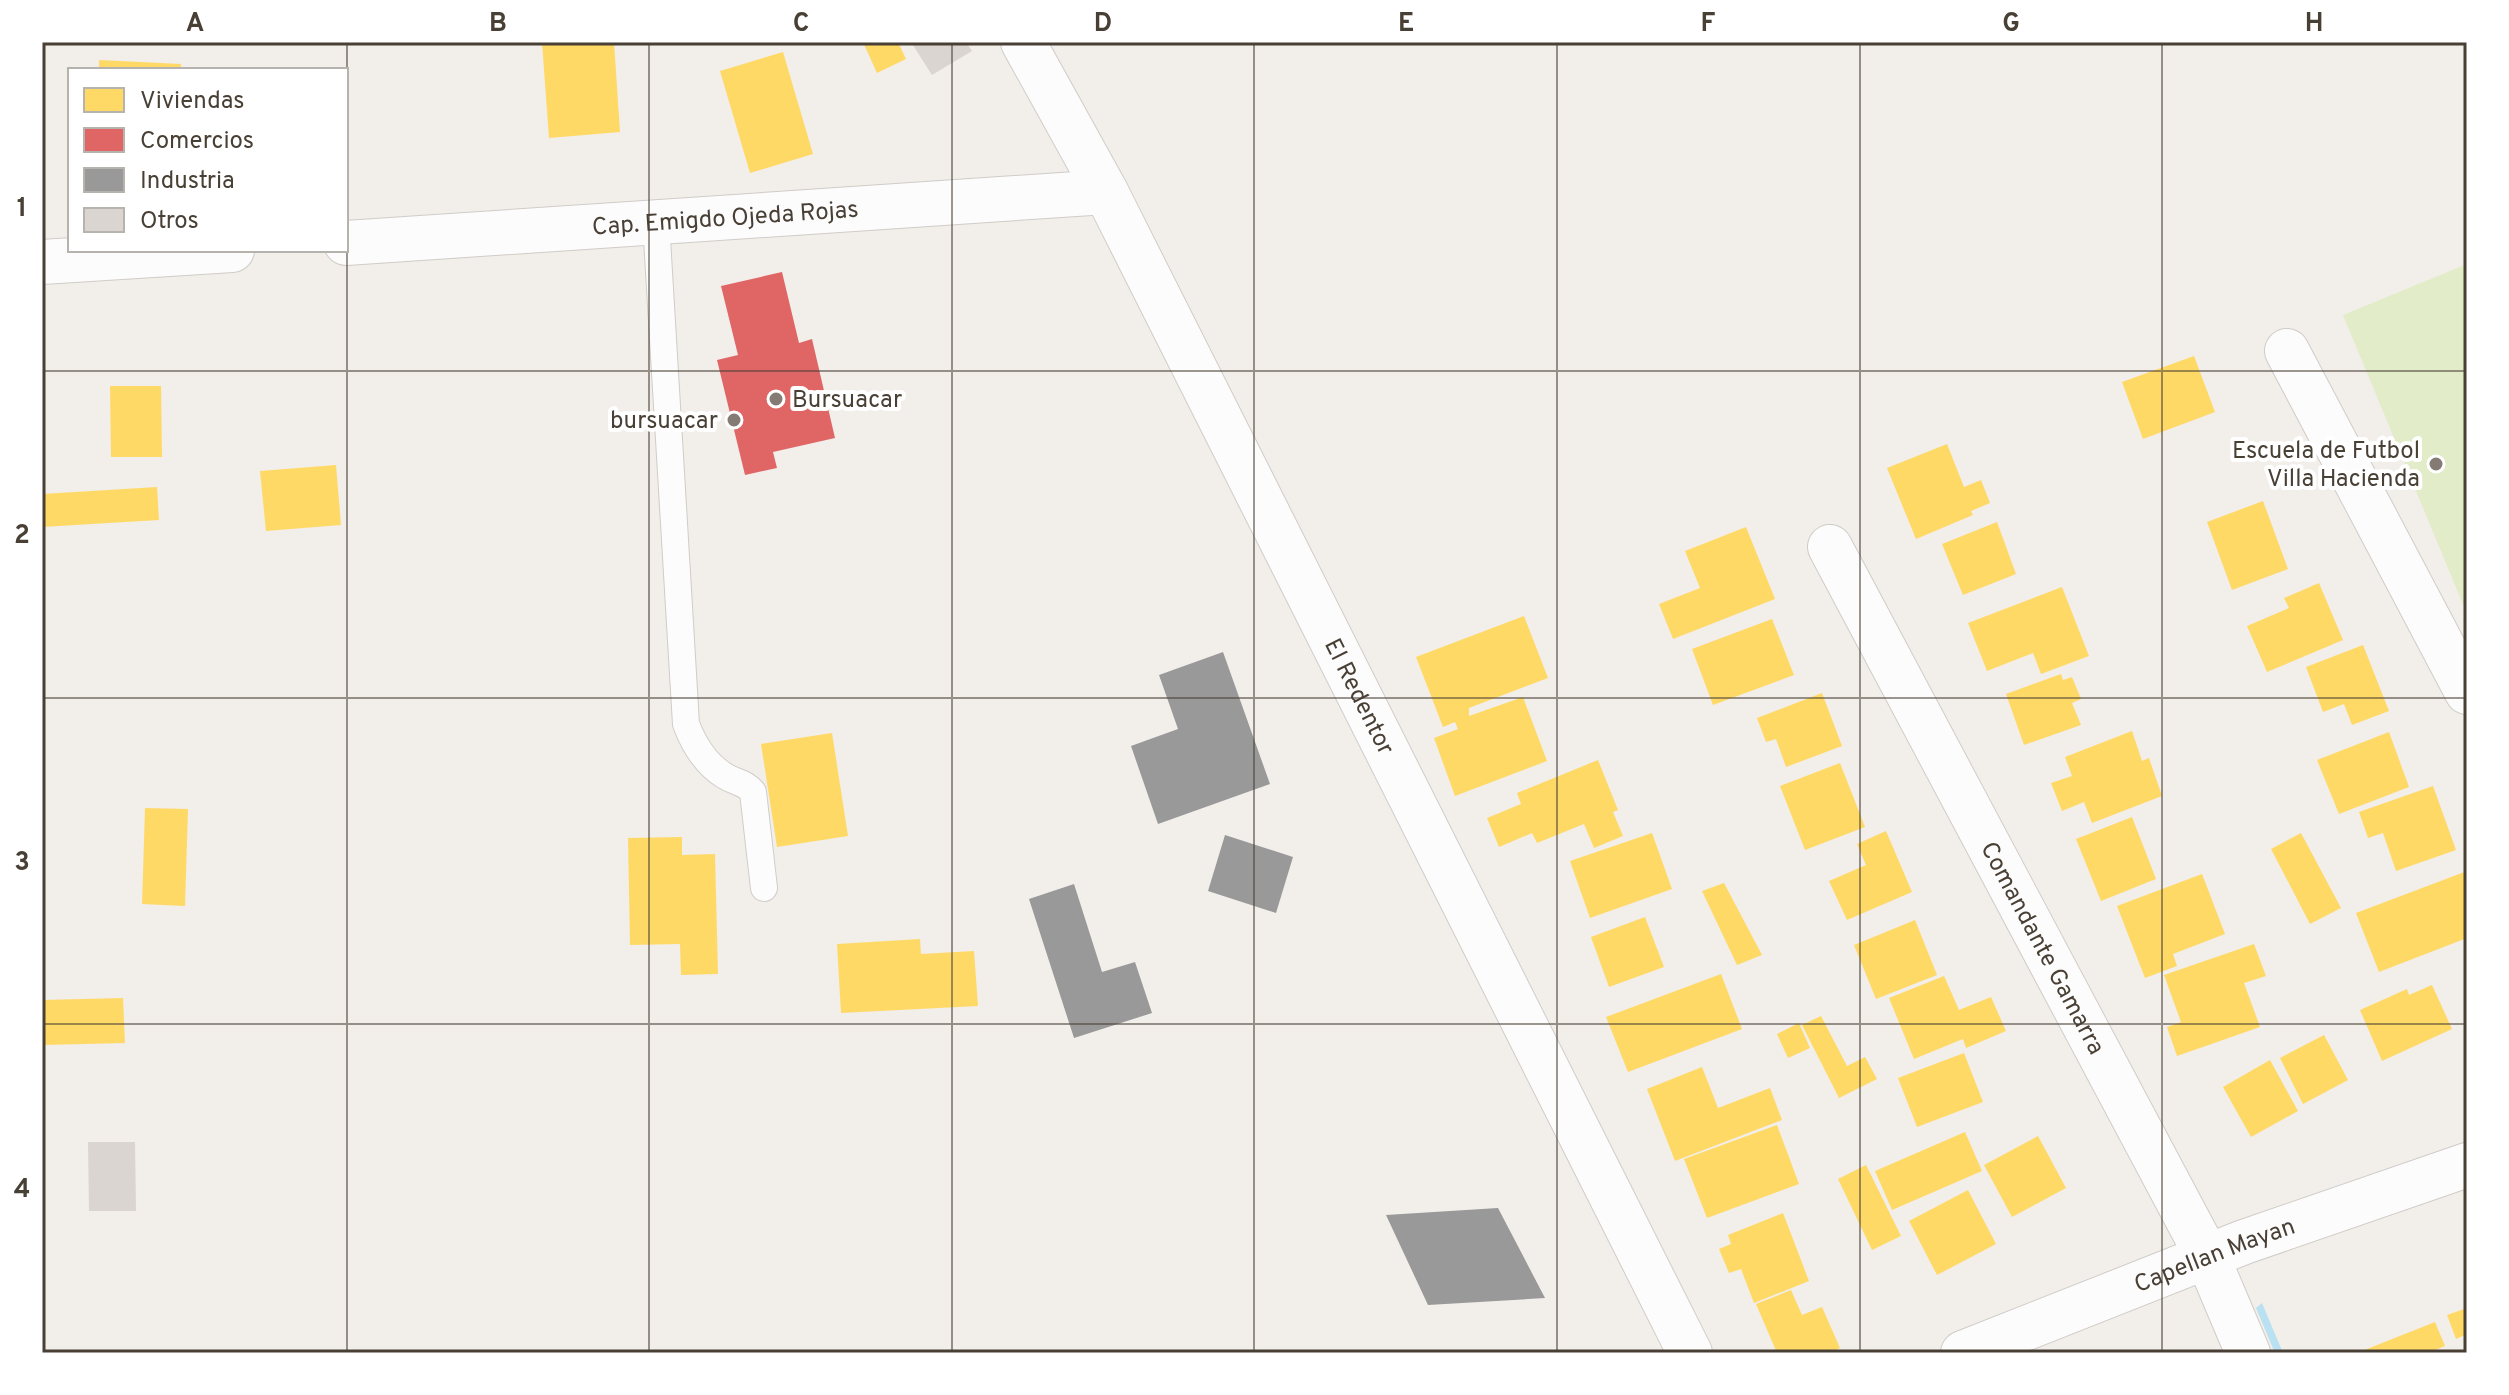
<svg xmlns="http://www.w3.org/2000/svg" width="2509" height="1395" viewBox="0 0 2509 1395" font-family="Overpass,sans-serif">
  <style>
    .green { fill: #e3ecc8 }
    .water { fill: #b9e1f2 }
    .homes { fill: #ffd966 }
    .shops { fill: #e06666 }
    .industry { fill: #999 }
    .building { fill: #dad5d1 }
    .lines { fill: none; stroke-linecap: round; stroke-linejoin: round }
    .service-casing { stroke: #d0ccc8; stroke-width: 28 }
    .minor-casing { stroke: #d0ccc8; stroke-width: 46 }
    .service { stroke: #fdfcfc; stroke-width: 26 }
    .minor { stroke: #fdfcfc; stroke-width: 44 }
    .grid { fill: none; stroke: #483f35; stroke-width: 2; stroke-opacity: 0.55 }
    .poi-dot { fill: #847c74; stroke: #fff; stroke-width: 3 }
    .labels { text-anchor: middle; stroke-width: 8; stroke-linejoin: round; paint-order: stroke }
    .street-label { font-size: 24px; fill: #483f35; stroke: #fff }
    .poi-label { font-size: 24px; fill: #483f35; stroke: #fff; text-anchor: end }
    .neatline { fill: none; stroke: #483f35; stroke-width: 3 }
    .grid-label { font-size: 26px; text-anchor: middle; font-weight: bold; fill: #483f35 }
  </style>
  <rect width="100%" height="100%" fill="#f2eeea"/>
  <path class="green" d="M2467 264V614L2343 315Z"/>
  <path class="water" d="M2262 1303 2283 1353H2275L2256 1308Z"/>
  <g class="homes">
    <path d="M542 42H614L620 132 549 138Z"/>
    <path d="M863 42H898L906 59 877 73Z"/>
    <path d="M783 52 813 154 750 173 720 71Z"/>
    <path d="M99 60 181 64V70H99Z"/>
    <path d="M2194 356 2215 412 2143 439 2122 382Z"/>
    <path d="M110 386H161L162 457H111Z"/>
    <path d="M1947 444 1964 487 1981 480 1990 503 1971 511 1973 515 1916 539 1887 468Z"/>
    <path d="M336 465 341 525 266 531 260 471Z"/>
    <path d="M157 487 159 520 42 527V494Z"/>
    <path d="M2263 501 2288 569 2232 590 2207 522Z"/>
    <path d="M1997 522 2016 574 1963 595 1942 544Z"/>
    <path d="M1746 527 1775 599 1673 639 1659 604 1700 588 1685 551Z"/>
    <path d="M2319 583 2343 640 2267 672 2247 626 2289 608 2284 598Z"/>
    <path d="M2062 587 2089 656 2041 674 2033 653 1987 671 1968 623Z"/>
    <path d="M1524 616 1548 678 1469 708V716L1523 697 1547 761 1455 796 1434 738 1458 729 1455 722 1443 727 1416 657Z"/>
    <path d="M1772 619 1794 675 1713 705 1692 649Z"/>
    <path d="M2363 645 2389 711 2352 725 2344 704 2323 712 2306 667Z"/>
    <path d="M2061 674 2063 680 2072 677 2081 699 2072 703 2081 725 2024 745 2006 694Z"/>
    <path d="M1822 693 1842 746 1786 767 1776 739 1766 742 1757 718Z"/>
    <path d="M2132 731 2142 761 2149 758 2162 796 2092 823 2084 802 2062 811 2051 783 2072 776 2065 757Z"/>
    <path d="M2389 732 2409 787 2339 814 2317 760Z"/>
    <path d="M832 733 848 836 777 847 761 744Z"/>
    <path d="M1598 760 1618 810 1613 812 1623 836 1594 848 1584 824 1537 843 1532 833 1499 847 1487 818 1521 804 1517 793Z"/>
    <path d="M1840 763 1865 827 1805 850 1780 786Z"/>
    <path d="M2433 786 2456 850 2396 871 2383 833 2368 838 2359 812Z"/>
    <path d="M145 808 188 809 185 906 142 904Z"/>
    <path d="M2132 817 2156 879 2101 901 2076 839Z"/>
    <path d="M1886 831 1912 892 1847 920 1829 881 1866 865 1857 844Z"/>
    <path d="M1652 833 1672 889 1590 918 1570 861Z"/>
    <path d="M2301 833 2341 908 2310 924 2271 849Z"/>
    <path d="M682 837V855L715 854 718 974 681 975 680 944 630 945 628 838Z"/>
    <path d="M2467 871V938L2379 972 2356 913Z"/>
    <path d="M2202 874 2225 934 2173 954 2177 966 2145 978 2117 906Z"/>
    <path d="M1724 883 1762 955 1737 965 1702 891Z"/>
    <path d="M1645 917 1664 967 1609 987 1591 937Z"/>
    <path d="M1915 920 1937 975 1876 999 1854 945Z"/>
    <path d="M920 939 921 954 974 951 978 1006 841 1013 837 944Z"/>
    <path d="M2254 944 2266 976 2244 983 2260 1027 2177 1056 2167 1027 2181 1022 2164 975Z"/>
    <path d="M1721 974 1742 1029 1628 1072 1606 1017Z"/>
    <path d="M1944 976 1959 1010 1991 997 2006 1031 1966 1048 1963 1039 1914 1059 1889 998Z"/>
    <path d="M2432 985 2452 1029 2382 1061 2360 1010 2407 989 2409 995Z"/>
    <path d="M123 998 125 1043 42 1045V1000Z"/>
    <path d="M1821 1016 1847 1066 1865 1057 1877 1079 1839 1098 1802 1025Z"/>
    <path d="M1799 1023 1810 1048 1788 1058 1777 1034Z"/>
    <path d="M2324 1035 2348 1080 2303 1104 2280 1058Z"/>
    <path d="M1964 1053 1983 1102 1917 1127 1898 1078Z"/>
    <path d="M2270 1060 2298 1111 2251 1137 2223 1087Z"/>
    <path d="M1702 1067 1718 1108 1770 1088 1782 1120 1675 1161 1647 1089Z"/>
    <path d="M1777 1125 1799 1184 1707 1218 1684 1159Z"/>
    <path d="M1965 1132 1982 1171 1892 1210 1875 1171Z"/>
    <path d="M2038 1136 2066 1188 2012 1217 1984 1165Z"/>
    <path d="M1866 1165 1901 1236 1872 1250 1838 1179Z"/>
    <path d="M1968 1190 1996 1244 1937 1275 1909 1221Z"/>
    <path d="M1783 1213 1809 1281 1754 1303 1741 1269 1729 1273 1719 1249 1731 1244 1728 1235Z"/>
    <path d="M1791 1290 1802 1315 1822 1307 1840 1348 1829 1353H1777L1756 1304Z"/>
    <path d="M2467 1308V1334L2456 1339 2447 1315Z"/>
    <path d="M2435 1322 2445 1346 2428 1353H2357Z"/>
  </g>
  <path class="shops" d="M782 272 799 343 812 339 835 438 773 452 777 468 745 475 717 360 738 355 721 286Z"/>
  <g class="industry">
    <path d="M1223 652 1270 784 1158 824 1131 746 1178 729 1159 675Z"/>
    <path d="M1225 835 1293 857 1276 913 1208 891Z"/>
    <path d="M1074 884 1102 972 1135 962 1152 1013 1074 1038 1029 899Z"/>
    <path d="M1498 1208 1545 1298 1428 1305 1386 1215Z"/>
  </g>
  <g class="building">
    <path d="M911 42H966L972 51 932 75Z"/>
    <path d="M88 1142H135L136 1211H89Z"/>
  </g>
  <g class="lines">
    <defs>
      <path id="service" d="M656 222 686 724C694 745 705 764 725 776 736 783 745 782 753 792L764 888"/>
      <g id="minor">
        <path id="s1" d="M1023 42 1106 192 1690 1353"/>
        <path id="s2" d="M346 243 1106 192"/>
        <path d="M42 262 232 250"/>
        <path d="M2287 351 2467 692"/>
        <path id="s3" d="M1830 547 2207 1256 2248 1353"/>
        <path id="s4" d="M1963 1353 2244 1242 2467 1165"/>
      </g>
    </defs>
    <use href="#service" class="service-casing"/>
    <use href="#minor" class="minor-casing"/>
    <use href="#service" class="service"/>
    <use href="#minor" class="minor"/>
  </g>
  <path class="grid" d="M347 42V1353M649 42V1353M952 42V1353M1254 42V1353M1557 42V1353M1860 42V1353M2162 42V1353M42 371H2467M42 698H2467M42 1024H2467"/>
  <g class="poi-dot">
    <circle cx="776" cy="399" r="8"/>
    <circle cx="734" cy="420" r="8"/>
    <circle cx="2436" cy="464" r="8"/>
  </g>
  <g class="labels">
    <g class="street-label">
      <text dy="8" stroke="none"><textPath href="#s2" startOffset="380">Cap. Emigdo Ojeda Rojas</textPath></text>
      <text dy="8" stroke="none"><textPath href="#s1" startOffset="736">El Redentor</textPath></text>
      <text dy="8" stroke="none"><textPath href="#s3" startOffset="454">Comandante Gamarra</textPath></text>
      <text dy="8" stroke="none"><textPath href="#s4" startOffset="270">Capellan Mayan</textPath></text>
    </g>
    <g class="poi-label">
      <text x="792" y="407" text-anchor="start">Bursuacar</text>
      <text x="718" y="428">bursuacar</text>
      <text x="2420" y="458">Escuela de Futbol<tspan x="2420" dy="28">Villa Hacienda</tspan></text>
    </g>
  </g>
  <rect width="2509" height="1395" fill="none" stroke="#ffffff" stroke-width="88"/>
  <rect x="68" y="68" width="280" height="184" fill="#ffffff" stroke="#b6b2ae" stroke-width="2"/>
  <rect x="84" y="88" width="40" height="24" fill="#ffd966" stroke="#b6b2ae" stroke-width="2"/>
  <text x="140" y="108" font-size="24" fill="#483f35">Viviendas</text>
  <rect x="84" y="128" width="40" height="24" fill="#e06666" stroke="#b6b2ae" stroke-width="2"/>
  <text x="140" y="148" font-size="24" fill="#483f35">Comercios</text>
  <rect x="84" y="168" width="40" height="24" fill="#999999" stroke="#b6b2ae" stroke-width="2"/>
  <text x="140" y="188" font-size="24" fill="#483f35">Industria</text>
  <rect x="84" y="208" width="40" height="24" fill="#dad5d1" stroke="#b6b2ae" stroke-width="2"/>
  <text x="140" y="228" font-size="24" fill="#483f35">Otros</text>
  <rect x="44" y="44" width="2421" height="1307" class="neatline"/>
  <g class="grid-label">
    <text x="195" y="31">A</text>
    <text x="498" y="31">B</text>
    <text x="801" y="31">C</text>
    <text x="1103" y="31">D</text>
    <text x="1406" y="31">E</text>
    <text x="1708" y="31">F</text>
    <text x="2011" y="31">G</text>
    <text x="2314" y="31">H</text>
    <text x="22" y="216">1</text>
    <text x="22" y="543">2</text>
    <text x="22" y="870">3</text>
    <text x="22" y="1197">4</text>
  </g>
</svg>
